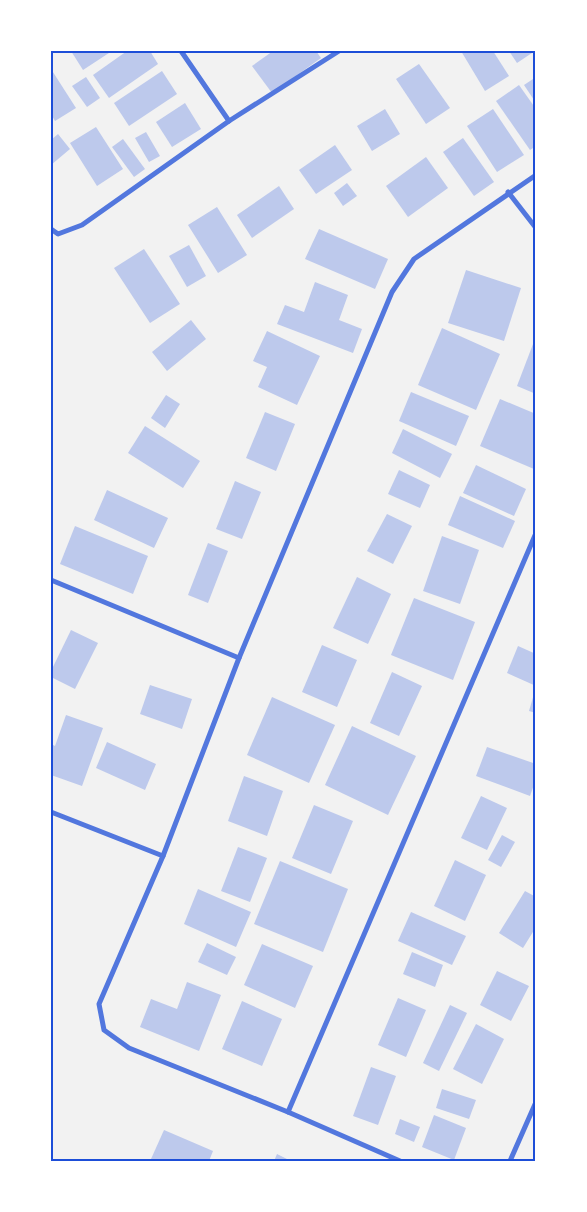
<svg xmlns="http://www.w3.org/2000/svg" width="587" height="1212" viewBox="0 0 587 1212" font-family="Lora,serif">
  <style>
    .building { fill: #bdc9ec }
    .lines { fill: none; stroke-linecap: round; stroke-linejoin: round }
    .minor { stroke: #5277de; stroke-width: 5 }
    .neatline { fill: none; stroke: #1d4ed8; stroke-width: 2 }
  </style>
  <rect width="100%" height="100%" fill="#f2f2f2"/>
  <g class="building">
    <path d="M71 51H112L83 70Z"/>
    <path d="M127 51H150L158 64 109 98 93 75Z"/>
    <path d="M273 51H316L321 58 272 93 252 66Z"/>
    <path d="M461 51H493L509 76 485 91Z"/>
    <path d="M509 51H535L517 63Z"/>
    <path d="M419 64 450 108 426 124 396 79Z"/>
    <path d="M51 69 76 108 55 121 51 114Z"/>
    <path d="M162 71 177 94 129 126 114 103Z"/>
    <path d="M86 77 100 98 87 107 72 86Z"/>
    <path d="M536 77V103L524 85Z"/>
    <path d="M519 85 536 109V146L530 150 496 101Z"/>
    <path d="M185 103 201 129 172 147 156 122Z"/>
    <path d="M385 109 400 134 372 151 357 126Z"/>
    <path d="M493 109 524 155 497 172 467 126Z"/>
    <path d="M96 127 123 169 97 186 70 143Z"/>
    <path d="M146 132 160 156 149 162 135 138Z"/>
    <path d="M58 134 70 149 51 165V140Z"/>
    <path d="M463 138 494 182 474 196 443 152Z"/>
    <path d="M123 139 145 169 134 177 112 147Z"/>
    <path d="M335 145 352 170 316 194 299 170Z"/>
    <path d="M426 157 448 188 408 217 386 186Z"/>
    <path d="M347 183 357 196 343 206 334 193Z"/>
    <path d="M279 186 294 209 252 238 237 215Z"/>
    <path d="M217 207 247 255 218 273 188 225Z"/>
    <path d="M319 229 388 259 375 289 305 259Z"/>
    <path d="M189 245 206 276 187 287 169 256Z"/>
    <path d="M144 249 180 304 150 323 114 268Z"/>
    <path d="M466 270 521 288 504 341 448 323Z"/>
    <path d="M315 282 348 295 339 320 362 329 353 353 277 324 285 305 304 312Z"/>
    <path d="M191 320 206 339 167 371 152 352Z"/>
    <path d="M442 328 500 354 476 410 418 385Z"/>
    <path d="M267 331 320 356 297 405 258 387 267 367 253 361Z"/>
    <path d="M533 344 536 345V394L517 386Z"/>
    <path d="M411 392 469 416 456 446 399 421Z"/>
    <path d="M166 395 180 404 165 428 151 418Z"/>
    <path d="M500 399 536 414V464L534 469 480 446Z"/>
    <path d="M265 412 295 424 276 471 246 458Z"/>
    <path d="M145 426 200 461 183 488 128 453Z"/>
    <path d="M403 429 452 454 440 478 392 453Z"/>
    <path d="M476 465 526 489 514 516 463 493Z"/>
    <path d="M399 470 430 485 420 508 388 494Z"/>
    <path d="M235 481 261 492 242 539 216 529Z"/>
    <path d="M107 490 168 518 154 548 94 520Z"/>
    <path d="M460 496 515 521 503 548 448 525Z"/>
    <path d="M387 514 412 526 393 564 367 551Z"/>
    <path d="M75 526 148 556 133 594 60 564Z"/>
    <path d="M442 536 479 550 460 604 423 591Z"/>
    <path d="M208 543 228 551 208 603 188 595Z"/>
    <path d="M357 577 391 594 368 644 333 628Z"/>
    <path d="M414 598 475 622 453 680 391 655Z"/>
    <path d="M71 630 98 643 75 689 51 677V671Z"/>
    <path d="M322 645 357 660 337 707 302 692Z"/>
    <path d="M518 646 536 654V686L507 673Z"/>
    <path d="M392 672 422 686 399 736 370 723Z"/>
    <path d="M150 685 192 699 182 729 140 714Z"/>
    <path d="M534 694 536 695V713L529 711Z"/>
    <path d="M272 697 335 725 309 783 247 755Z"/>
    <path d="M66 715 103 728 82 786 51 775V744L55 746Z"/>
    <path d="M352 726 416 756 388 815 325 785Z"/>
    <path d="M107 742 156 764 145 790 96 768Z"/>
    <path d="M487 747 536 764V779L530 796 476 776Z"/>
    <path d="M244 776 283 791 267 836 228 821Z"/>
    <path d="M481 796 507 808 487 850 461 838Z"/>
    <path d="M314 805 353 821 331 874 292 858Z"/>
    <path d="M502 835 515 842 501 867 488 860Z"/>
    <path d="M238 847 267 858 250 902 221 891Z"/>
    <path d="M455 860 486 875 465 921 434 906Z"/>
    <path d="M280 861 348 889 323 952 254 924Z"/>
    <path d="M198 889 251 912 236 947 184 924Z"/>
    <path d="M525 891 536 897V927L523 948 499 933Z"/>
    <path d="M411 912 466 936 452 965 398 941Z"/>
    <path d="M207 943 236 957 227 975 198 962Z"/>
    <path d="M262 944 313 966 295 1008 244 985Z"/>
    <path d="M412 952 443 965 435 987 403 974Z"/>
    <path d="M497 971 529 986 511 1021 480 1005Z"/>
    <path d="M187 982 221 995 199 1051 140 1027 151 999 177 1009Z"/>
    <path d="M398 998 426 1010 406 1057 378 1045Z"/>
    <path d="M242 1001 282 1019 262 1066 222 1049Z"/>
    <path d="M450 1005 467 1013 439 1071 423 1063Z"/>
    <path d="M476 1024 504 1039 482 1084 453 1069Z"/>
    <path d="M371 1067 396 1076 378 1125 353 1116Z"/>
    <path d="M442 1089 476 1100 469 1119 436 1108Z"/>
    <path d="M434 1115 466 1128 454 1160 422 1147Z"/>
    <path d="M400 1119 420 1127 414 1142 395 1134Z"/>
    <path d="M164 1130 213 1151 209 1161H156L151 1159Z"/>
    <path d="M277 1154 291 1161H274Z"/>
  </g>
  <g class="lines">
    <g class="minor">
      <path d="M181 51 229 121"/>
      <path d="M508 192 536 228"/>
      <path d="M51 229 58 234 82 225 229 121 339 51"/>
      <path d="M51 580 239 658"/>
      <path d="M51 812 163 856"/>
      <path d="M288 1112 536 533"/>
      <path d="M400 1161 288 1112 129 1048 104 1030 99 1004 163 856 239 658 392 292 414 259 536 175"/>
      <path d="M510 1161 536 1102"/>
    </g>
  </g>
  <rect width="587" height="1212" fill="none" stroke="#ffffff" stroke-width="105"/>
  <rect x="52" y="52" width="482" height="1108" class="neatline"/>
</svg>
